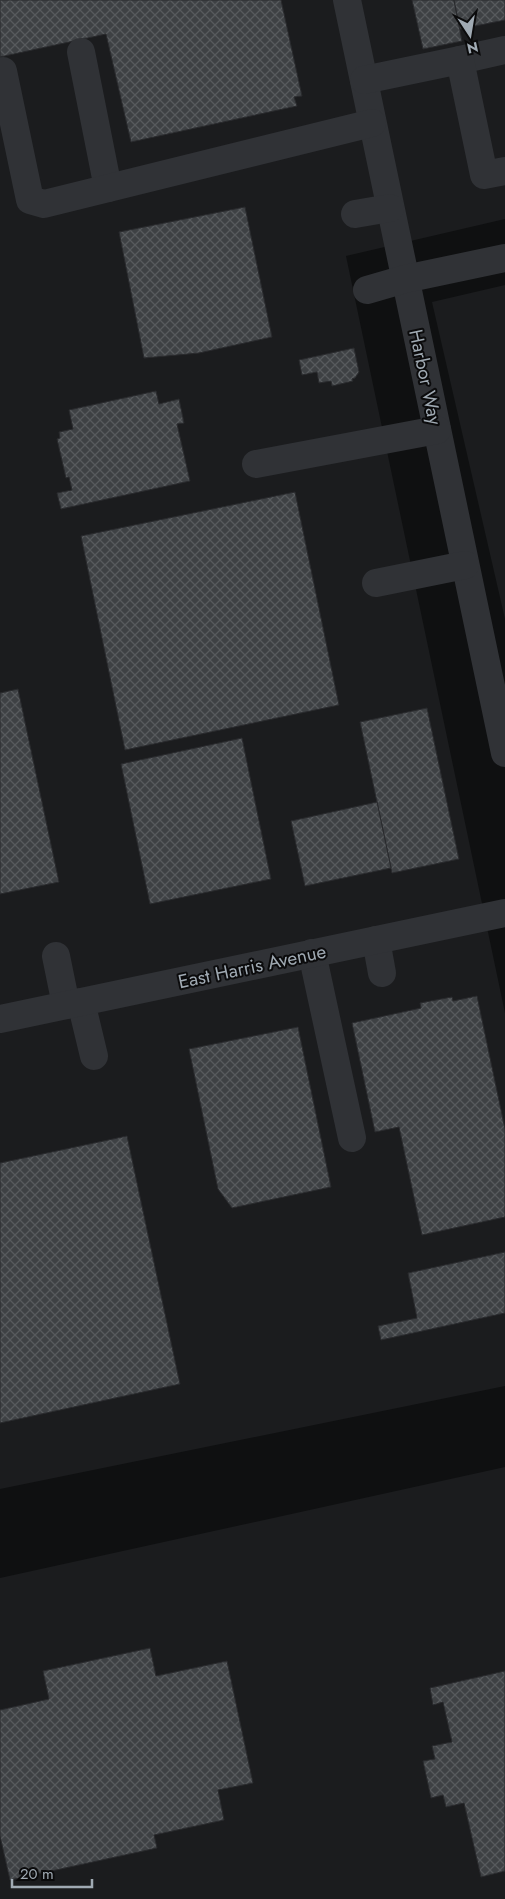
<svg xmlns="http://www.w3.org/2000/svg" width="505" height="1899" viewBox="0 0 505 1899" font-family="Jost,sans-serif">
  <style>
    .built { fill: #1b1c1e }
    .building { fill: url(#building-cross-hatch); stroke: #292a2d }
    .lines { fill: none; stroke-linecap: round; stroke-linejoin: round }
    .minor { stroke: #303236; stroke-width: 28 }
    .labels { text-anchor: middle; stroke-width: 4; stroke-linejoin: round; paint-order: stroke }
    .street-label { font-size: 19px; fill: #a0aab3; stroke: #0b0b0c }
  </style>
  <defs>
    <pattern id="building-cross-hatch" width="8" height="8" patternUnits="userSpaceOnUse" patternTransform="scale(1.25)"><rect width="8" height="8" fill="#3e4144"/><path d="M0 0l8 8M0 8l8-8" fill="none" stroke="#575a5d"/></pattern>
  </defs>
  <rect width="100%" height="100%" fill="#0f1011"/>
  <g class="built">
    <path d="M0 0H505V219L346 256 505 1013V1386L0 1489Z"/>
    <path d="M505 285V619L432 302Z"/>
    <path d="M505 1467V1899H0V1578Z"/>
  </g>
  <g class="building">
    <path d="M0 0H281L302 96 294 97 297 106 131 142 106 34 0 57Z"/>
    <path d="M412 0H454L462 41 423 49Z"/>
    <path d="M454 0H505V20L460 29Z"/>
    <path d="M245 207 272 337 199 353 144 358 119 232Z"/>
    <path d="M354 348 359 372 355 378 352 379 353 381 332 386 331 381 319 383 317 372 302 375 299 360Z"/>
    <path d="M156 391 159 404 179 399 184 423 177 424 190 481 61 509 57 493 72 490 69 477 66 478 57 439 60 438 59 432 73 429 69 410Z"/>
    <path d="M295 492 339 705 125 750 81 536Z"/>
    <path d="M18 689 59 882 0 894V693Z"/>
    <path d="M427 708 459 859 392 873 360 722Z"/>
    <path d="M242 738 271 879 150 904 121 764Z"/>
    <path d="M377 802 391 868 305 886 291 821Z"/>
    <path d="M477 996 505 1129V1217L422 1235 399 1127 375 1132 352 1023 421 1008 420 1003 452 997 453 1001Z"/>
    <path d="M298 1027 331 1187 232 1208 218 1189 189 1049Z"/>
    <path d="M127 1136 180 1384 0 1423V1163Z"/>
    <path d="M505 1252V1313L381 1340 378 1326 417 1318 408 1273Z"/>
    <path d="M150 1648 156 1676 227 1661 253 1783 218 1790 224 1820 154 1835 157 1848 10 1880 0 1836V1710L49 1699 43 1671Z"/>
    <path d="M505 1671V1871L481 1877 464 1803 446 1807 443 1795 431 1798 423 1761 435 1759 432 1746 452 1742 443 1702 433 1705 430 1688Z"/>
  </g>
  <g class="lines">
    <g class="minor">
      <path d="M347 0 505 753"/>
      <path d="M81 52 108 188"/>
      <path d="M460 60 505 50"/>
      <path d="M3 71 30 200 44 204 372 123"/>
      <path d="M364 80 460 60 484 175 505 171"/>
      <path d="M355 214 390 208"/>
      <path d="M367 290 405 279 505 258"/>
      <path d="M256 464 437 430"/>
      <path d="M376 583 465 565"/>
      <path d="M376 940 382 973"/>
      <path d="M312 953 352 1138"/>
      <path d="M56 956 66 1005"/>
      <path d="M81 1002 94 1056"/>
      <path d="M0 1019 505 913"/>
    </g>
  </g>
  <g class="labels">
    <g class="street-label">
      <text transform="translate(426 377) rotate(78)" y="7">Harbor Way</text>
      <text transform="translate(252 966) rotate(-12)" y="7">East Harris Avenue</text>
    </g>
  </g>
  <g transform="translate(470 35) rotate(168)" stroke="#0b0b0c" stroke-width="4" paint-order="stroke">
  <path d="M0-4L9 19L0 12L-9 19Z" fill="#a0aab3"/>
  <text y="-8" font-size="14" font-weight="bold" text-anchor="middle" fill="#a0aab3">N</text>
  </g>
  <path d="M12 1879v8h80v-8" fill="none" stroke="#a0aab3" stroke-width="2.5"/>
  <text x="20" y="1879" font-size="15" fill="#a0aab3" stroke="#0b0b0c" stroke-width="4" paint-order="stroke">20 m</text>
</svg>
